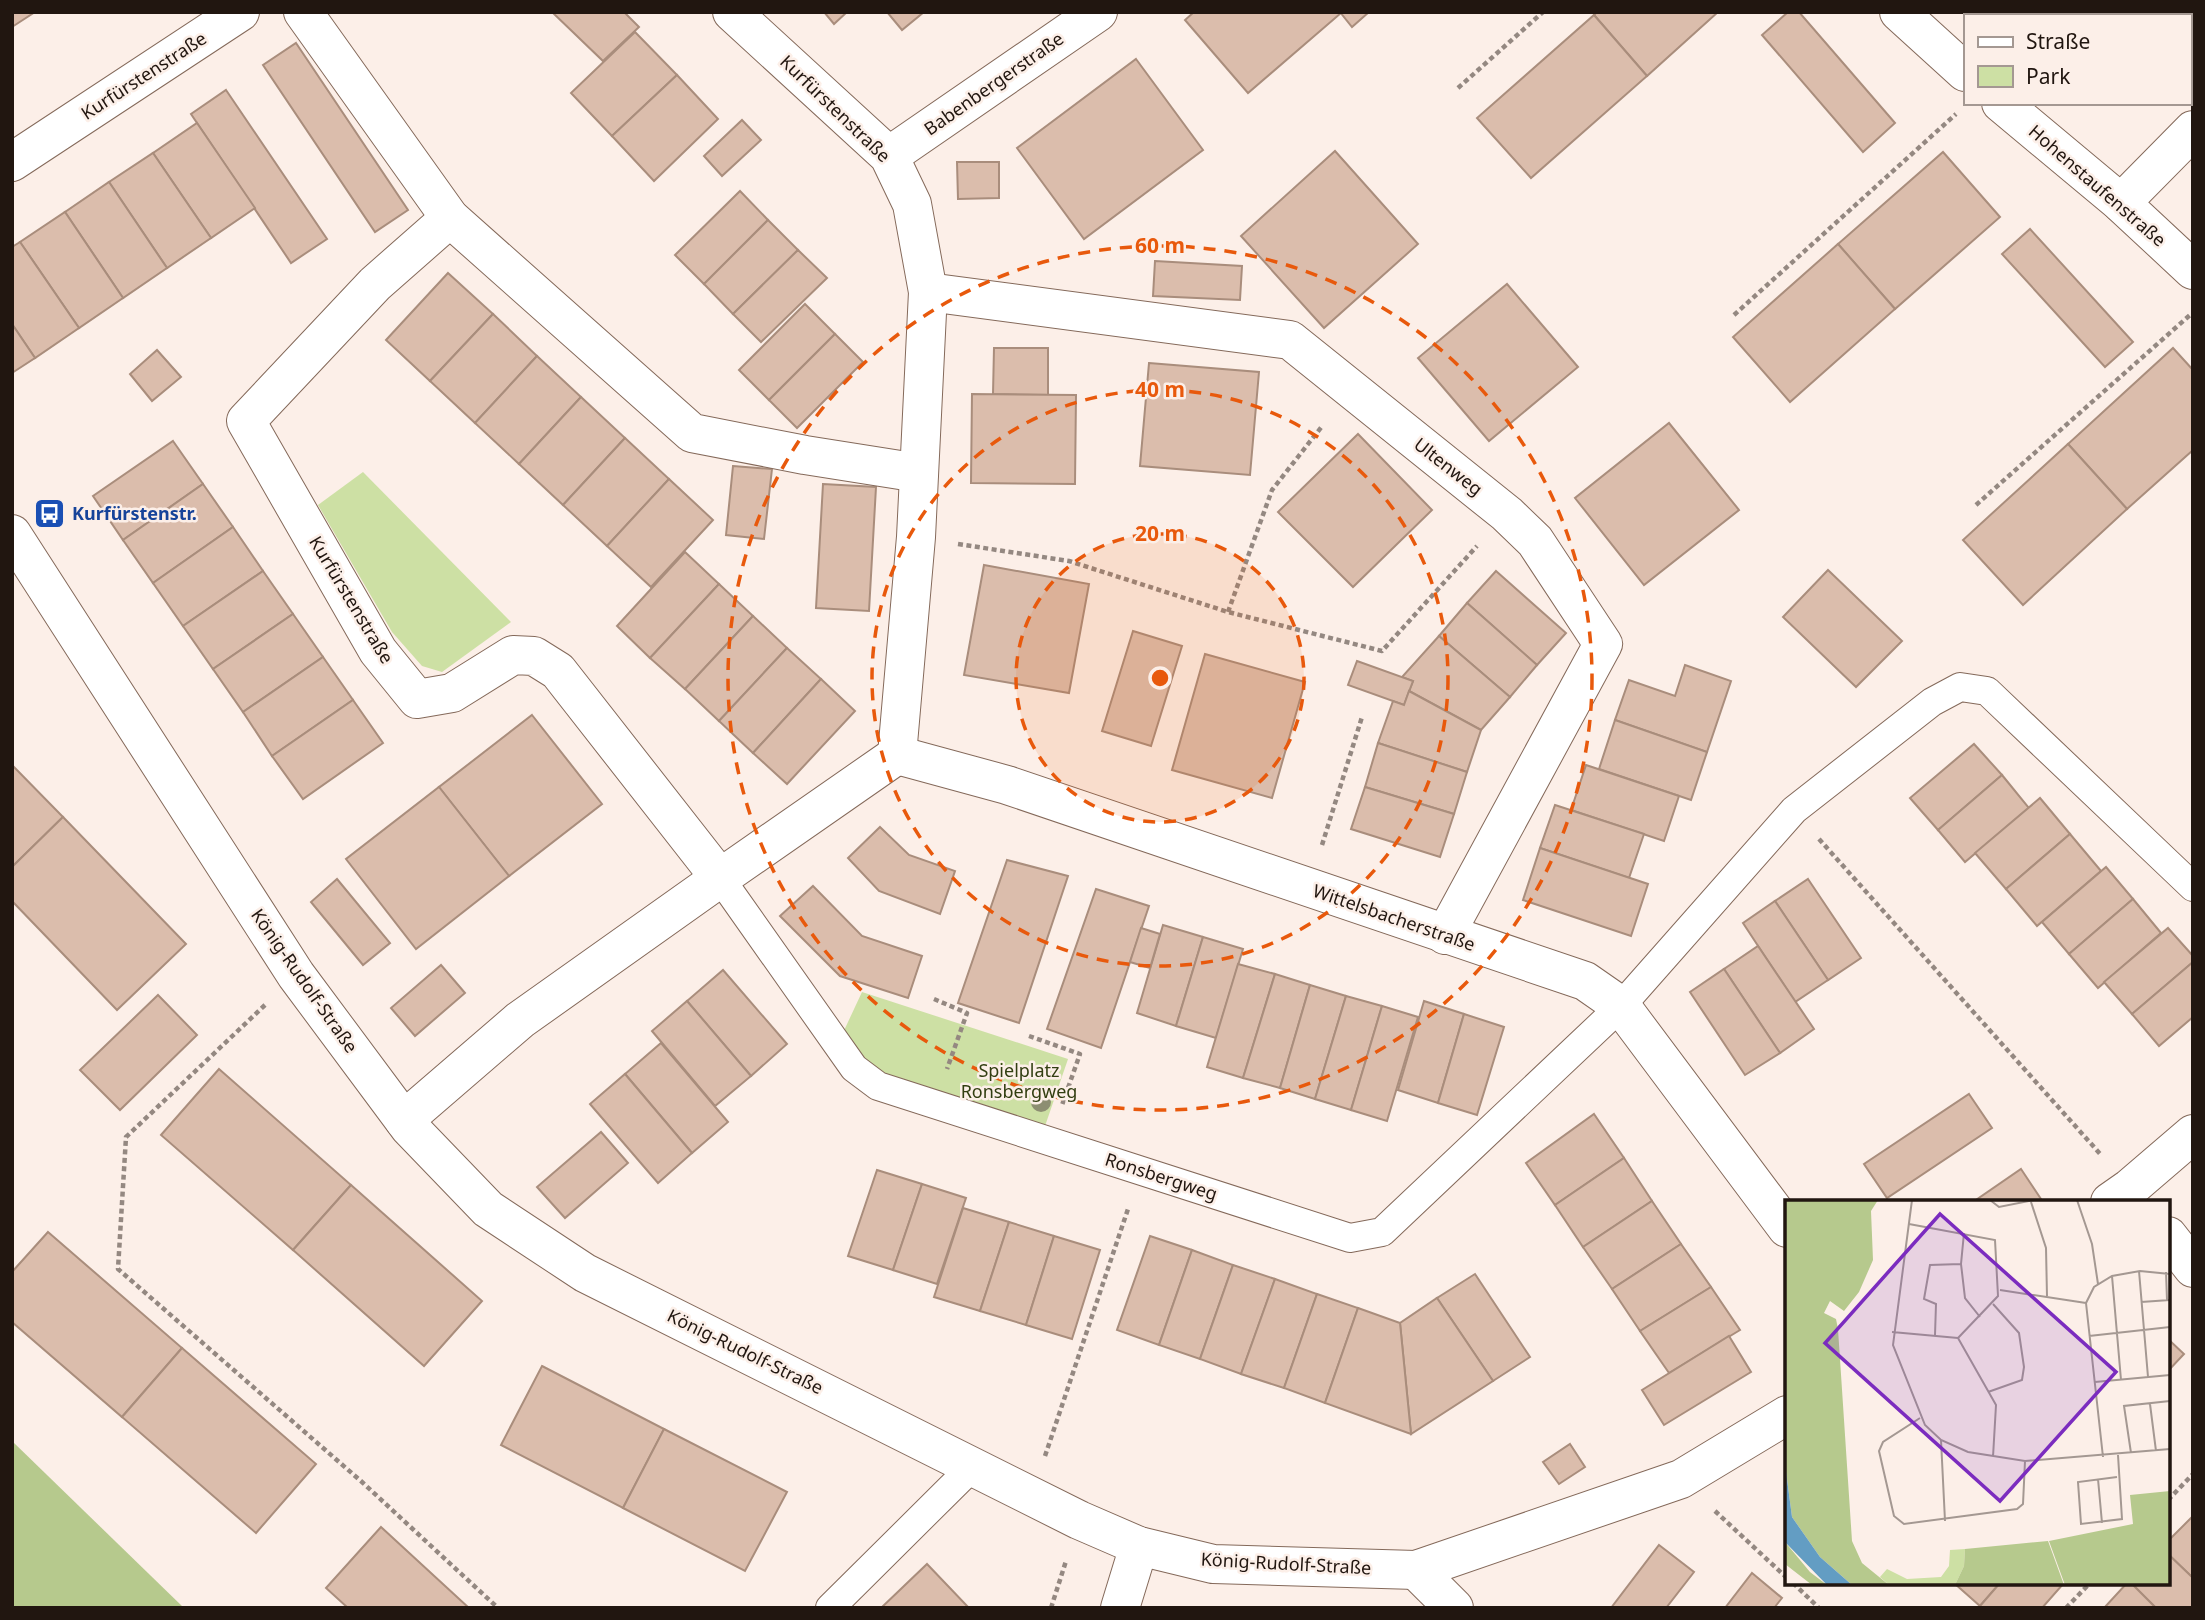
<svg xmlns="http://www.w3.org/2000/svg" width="2205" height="1620" viewBox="0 0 2205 1620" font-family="'Noto Sans',sans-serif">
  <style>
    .green { fill: #cde0a4 }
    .forest { fill: #b6c98d }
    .building { fill: #dbbdac; stroke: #a98d7c; stroke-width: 2 }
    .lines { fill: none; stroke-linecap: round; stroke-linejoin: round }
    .lane-casing { stroke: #84695a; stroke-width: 30 }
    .street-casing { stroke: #84695a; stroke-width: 40 }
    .path { stroke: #948881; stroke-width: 4.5; stroke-dasharray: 5 3.5; stroke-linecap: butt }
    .lane { stroke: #fff; stroke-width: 28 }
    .street { stroke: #fff; stroke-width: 38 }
    .tree { fill: #8d8e72 }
    .ring { fill: none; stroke: #e8590c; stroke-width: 3.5; stroke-dasharray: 12 9 }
    .labels { text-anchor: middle; stroke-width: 5; stroke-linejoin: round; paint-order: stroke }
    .street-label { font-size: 18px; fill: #211610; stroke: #fcefe8 }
    .transit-label { font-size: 18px; font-weight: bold; fill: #164399; stroke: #fcefe8; text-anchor: start }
    .park-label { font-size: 18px; fill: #323e11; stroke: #fcefe8 }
    .inset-road { fill: none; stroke: #a49892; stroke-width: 2 }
    .view { fill: #7b2cbf; fill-opacity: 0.15; stroke: #7b2cbf; stroke-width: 3.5 }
    .inset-edge { fill: none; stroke: #211610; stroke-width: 3.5 }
    .centre { fill: #e8590c; stroke: #fcefe8; stroke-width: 3.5 }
    .ring-label { font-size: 21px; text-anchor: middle; font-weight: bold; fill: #e8590c; stroke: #fcefe8; stroke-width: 5; stroke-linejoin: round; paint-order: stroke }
  </style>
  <rect width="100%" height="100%" fill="#fcefe8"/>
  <g class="green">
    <path d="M363 472 511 622 442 672 422 666 392 632 318 505Z"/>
    <path d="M862 992 1068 1059 1044 1129 880 1075 841 1037Z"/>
  </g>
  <path class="forest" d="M12 1441 184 1608H12Z"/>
  <g class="building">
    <path d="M12 12H35L12 27Z"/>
    <path d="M552 12H624L639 27 603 61Z"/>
    <path d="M824 12H847L834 24Z"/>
    <path d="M887 12H924L902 30Z"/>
    <path d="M1194 12H1340L1341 13 1248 93 1185 20Z"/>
    <path d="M1340 12H1369L1352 27Z"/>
    <path d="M1597 12H1718L1647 76 1594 15Z"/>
    <path d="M1788 12H1799L1895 123 1863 152 1762 35Z"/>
    <path d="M2154 12H2193V45L2189 48V16H2150Z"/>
    <path d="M1594 15 1647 76 1531 178 1477 118Z"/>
    <path d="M635 32 677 75 612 136 571 93Z"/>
    <path d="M296 43 408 210 375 232 263 65Z"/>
    <path d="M1136 59 1203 150 1084 239 1017 148Z"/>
    <path d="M677 75 718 119 654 181 612 136Z"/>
    <path d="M226 90 327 239 291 263 191 114Z"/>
    <path d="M742 120 761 140 722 176 704 156Z"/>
    <path d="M197 123 255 208 211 238 153 153Z"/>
    <path d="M1335 151 1418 244 1324 328 1241 236Z"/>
    <path d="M1943 152 2000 217 1895 309 1838 244Z"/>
    <path d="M153 153 211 238 167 268 109 182Z"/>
    <path d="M957 162H999V198L958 199Z"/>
    <path d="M109 182 167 268 123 298 65 212Z"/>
    <path d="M740 191 768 220 704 284 675 255Z"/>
    <path d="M65 212 123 298 79 328 20 242Z"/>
    <path d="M768 220 798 250 733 314 704 284Z"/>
    <path d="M2030 229 2133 342 2105 367 2002 254Z"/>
    <path d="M20 242 79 328 35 358 12 324V247Z"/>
    <path d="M1838 244 1895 309 1790 402 1733 337Z"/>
    <path d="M798 250 827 278 761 342 733 314Z"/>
    <path d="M1155 261 1242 266 1240 300 1153 296Z"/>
    <path d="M448 273 493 314 430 381 386 340Z"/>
    <path d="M1507 284 1578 367 1489 441 1418 358Z"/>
    <path d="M805 304 835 334 769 400 739 370Z"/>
    <path d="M493 314 537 356 475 423 430 381Z"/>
    <path d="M12 324 35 358 12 373Z"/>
    <path d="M835 334 863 362 797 428 769 400Z"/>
    <path d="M994 348H1048V395L993 394Z"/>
    <path d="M2173 348 2193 370V450L2127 509 2068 444Z"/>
    <path d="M157 350 181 377 152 401 130 374Z"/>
    <path d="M537 356 581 397 519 464 475 423Z"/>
    <path d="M1149 363 1259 372 1250 475 1140 466Z"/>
    <path d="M972 394 1076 395 1075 484 971 483Z"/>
    <path d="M581 397 625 438 563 505 519 464Z"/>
    <path d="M1669 423 1739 510 1644 585 1575 498Z"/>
    <path d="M1358 434 1432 510 1353 587 1278 512Z"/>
    <path d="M625 438 669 479 607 546 563 505Z"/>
    <path d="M173 441 203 484 123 540 93 496Z"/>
    <path d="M2068 444 2127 509 2023 605 1963 540Z"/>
    <path d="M733 466 772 469 764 539 726 535Z"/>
    <path d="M669 479 713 520 651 587 607 546Z"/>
    <path d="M203 484 233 527 153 583 123 540Z"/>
    <path d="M823 484 876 487 869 611 816 608Z"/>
    <path d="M233 527 263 571 183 626 153 583Z"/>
    <path d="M685 552 719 584 650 658 617 626Z"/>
    <path d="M984 565 1089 584 1069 693 964 675Z"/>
    <path d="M1828 570 1902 641 1856 687 1783 617Z"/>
    <path d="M263 571 293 614 213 669 183 626Z"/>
    <path d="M1496 571 1566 633 1537 665 1467 603Z"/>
    <path d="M719 584 753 616 685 689 650 658Z"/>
    <path d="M1467 603 1537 665 1510 697 1439 636Z"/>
    <path d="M293 614 323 657 243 712 213 669Z"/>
    <path d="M753 616 787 648 719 721 685 689Z"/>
    <path d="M1133 631 1182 646 1151 746 1102 731Z"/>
    <path d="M1439 636 1510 697 1481 730 1409 691 1413 681 1402 677Z"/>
    <path d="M787 648 821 679 753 753 719 721Z"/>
    <path d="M1205 654 1305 682 1272 798 1172 770Z"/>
    <path d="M323 657 353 700 272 756 243 712Z"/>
    <path d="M1357 661 1413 681 1404 705 1348 685Z"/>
    <path d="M1685 665 1731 681 1707 752 1615 720 1629 680 1675 696Z"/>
    <path d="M821 679 855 711 787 784 753 753Z"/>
    <path d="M1409 691 1481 730 1467 772 1378 743 1393 701 1404 705Z"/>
    <path d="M353 700 383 743 303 799 272 756Z"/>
    <path d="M532 715 602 804 509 876 439 787Z"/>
    <path d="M1615 720 1707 752 1691 800 1599 769Z"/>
    <path d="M1378 743 1467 772 1454 814 1365 787Z"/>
    <path d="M1974 744 2002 775 1938 830 1910 798Z"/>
    <path d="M12 765 63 817 12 867Z"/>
    <path d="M1586 765 1679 796 1664 841 1571 810Z"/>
    <path d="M2002 775 2029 808 1965 862 1938 830Z"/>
    <path d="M439 787 509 876 416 949 346 859Z"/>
    <path d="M1365 787 1454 814 1440 857 1351 829Z"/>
    <path d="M2040 798 2070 834 2006 889 1975 853Z"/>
    <path d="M1555 805 1644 834 1629 878 1540 848Z"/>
    <path d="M63 817 186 944 117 1010 12 901V867Z"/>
    <path d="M880 827 909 855 955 871 940 914 879 891 848 858Z"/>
    <path d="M2070 834 2101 871 2037 926 2006 889Z"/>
    <path d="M1540 848 1648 884 1631 936 1523 900Z"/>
    <path d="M1007 860 1068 876 1019 1023 958 1003Z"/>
    <path d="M2106 867 2133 899 2069 954 2042 922Z"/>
    <path d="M337 879 390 943 363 965 311 902Z"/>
    <path d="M1808 879 1861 958 1828 980 1775 901Z"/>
    <path d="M813 886 862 936 922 956 908 998 840 976 780 916Z"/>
    <path d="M1096 889 1149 906 1101 1048 1047 1029Z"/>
    <path d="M2133 899 2161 933 2098 988 2069 954Z"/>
    <path d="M1775 901 1828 980 1795 1002 1743 923Z"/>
    <path d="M1163 925 1203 937 1176 1026 1137 1013Z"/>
    <path d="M1141 928 1160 934 1150 968 1130 962Z"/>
    <path d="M2168 928 2193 956V962L2132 1014 2104 982Z"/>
    <path d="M1203 937 1243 949 1216 1038 1176 1026Z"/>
    <path d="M1758 946 1814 1029 1780 1053 1724 969Z"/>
    <path d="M2193 962V1017L2159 1046 2132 1014Z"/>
    <path d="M1238 964 1275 974 1243 1078 1207 1067Z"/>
    <path d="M441 965 465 993 415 1036 391 1008Z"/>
    <path d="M1724 969 1780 1053 1745 1075 1690 992Z"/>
    <path d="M723 970 787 1044 751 1076 687 1001Z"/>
    <path d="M1275 974 1310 985 1280 1088 1243 1078Z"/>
    <path d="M1310 985 1346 996 1315 1099 1280 1088Z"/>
    <path d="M158 995 197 1035 120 1110 80 1070Z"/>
    <path d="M1346 996 1382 1006 1351 1110 1315 1099Z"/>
    <path d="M687 1001 751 1076 715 1106 652 1031Z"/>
    <path d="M1424 1001 1464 1014 1438 1103 1398 1090Z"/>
    <path d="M1382 1006 1418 1017 1387 1121 1351 1110Z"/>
    <path d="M1464 1014 1504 1027 1477 1115 1438 1103Z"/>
    <path d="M661 1043 728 1122 692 1153 625 1074Z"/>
    <path d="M219 1069 351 1185 293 1250 161 1135Z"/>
    <path d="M625 1074 692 1153 658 1183 590 1104Z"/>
    <path d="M1969 1094 1992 1128 1887 1198 1864 1164Z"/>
    <path d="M1594 1114 1624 1158 1555 1205 1526 1163Z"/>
    <path d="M601 1132 628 1163 565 1218 537 1187Z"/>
    <path d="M1624 1158 1652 1201 1583 1247 1555 1205Z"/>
    <path d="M2021 1169 2043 1202H1973Z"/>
    <path d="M877 1170 922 1184 893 1270 848 1256Z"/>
    <path d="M922 1184 966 1198 937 1284 893 1270Z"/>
    <path d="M351 1185 482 1301 424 1366 293 1250Z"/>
    <path d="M1652 1201 1681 1244 1612 1289 1583 1247Z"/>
    <path d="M963 1208 1009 1222 980 1311 934 1297Z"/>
    <path d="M1009 1222 1054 1236 1026 1325 980 1311Z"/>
    <path d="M48 1232 182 1348 122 1417 12 1322V1272Z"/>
    <path d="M1054 1236 1100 1250 1072 1339 1026 1325Z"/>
    <path d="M1150 1236 1192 1250 1159 1345 1117 1330Z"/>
    <path d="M1681 1244 1711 1287 1640 1331 1612 1289Z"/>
    <path d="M1192 1250 1233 1265 1200 1359 1159 1345Z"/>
    <path d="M1233 1265 1275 1279 1241 1374 1200 1359Z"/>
    <path d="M1475 1274 1530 1357 1493 1381 1437 1298Z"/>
    <path d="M1275 1279 1317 1294 1284 1388 1241 1374Z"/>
    <path d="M1711 1287 1740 1330 1669 1373 1640 1331Z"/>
    <path d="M1317 1294 1358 1308 1325 1403 1284 1388Z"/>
    <path d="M1437 1298 1493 1381 1411 1434 1400 1323Z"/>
    <path d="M1358 1308 1400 1323 1411 1434 1325 1403Z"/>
    <path d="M1729 1336 1751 1372 1664 1425 1642 1390Z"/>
    <path d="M2168 1339 2184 1354 2168 1371Z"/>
    <path d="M182 1348 316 1464 256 1533 122 1417Z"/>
    <path d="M542 1366 664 1429 623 1508 501 1445Z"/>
    <path d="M664 1429 787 1492 745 1571 623 1508Z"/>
    <path d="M1570 1444 1585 1467 1559 1484 1543 1462Z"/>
    <path d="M2193 1516V1578L2168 1554V1541Z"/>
    <path d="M381 1527 469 1608H348L326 1588Z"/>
    <path d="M1659 1545 1694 1572 1666 1608H1611Z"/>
    <path d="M2168 1554 2193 1578V1608H2156L2131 1583H2168Z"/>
    <path d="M927 1564 969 1608H881Z"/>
    <path d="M1752 1573 1782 1598 1774 1608H1725Z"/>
    <path d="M1954 1583H2000L1980 1606Z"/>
    <path d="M2000 1583H2064L2042 1608H1981L1980 1606Z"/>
    <path d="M2127 1583H2131L2156 1608H2104Z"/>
  </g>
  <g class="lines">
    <defs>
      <g id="lane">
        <path d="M720 878 854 1068 878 1086 1350 1238 1382 1232 1621 1006 1794 810 1932 702 1960 687 1987 691 2193 887"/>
        <path d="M830 1608 973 1466"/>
      </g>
      <g id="street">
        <path d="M303 12 450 218 692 433 805 455 919 473"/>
        <path d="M732 12 889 156 912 204 928 292 916 537 897 755"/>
        <path d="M1899 12 1965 72"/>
        <path d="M2001 103 2121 203 2193 270"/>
        <path d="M889 156 1098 12"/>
        <path d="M12 162 240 12"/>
        <path d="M2121 203 2193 130"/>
        <path d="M450 218 375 284 246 421 378 651 417 699 452 693 513 655 534 656 558 671 720 878"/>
        <path d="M928 292 1290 340 1507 514 1535 541 1603 644 1445 935"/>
        <path d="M12 534 296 975 409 1127 488 1209 585 1273 1079 1520 1139 1546 1213 1564 1416 1570 1681 1479 1787 1415"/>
        <path d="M897 755 1007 785 1585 981 1621 1006 1787 1228"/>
        <path d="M404 1120 520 1020 720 878 897 755"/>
        <path d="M2110 1202 2130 1188 2193 1134"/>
        <path d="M2168 1236 2193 1268"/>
        <path d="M1416 1570 1454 1608"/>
        <path d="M1120 1608 1139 1546"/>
      </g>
    </defs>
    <use href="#lane" class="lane-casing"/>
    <use href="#street" class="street-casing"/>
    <g class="path">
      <path d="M1458 88 1543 12"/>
      <path d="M1734 315 1956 114"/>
      <path d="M1976 505 2190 315"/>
      <path d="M958 544 1069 561 1228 612 1382 651 1477 546"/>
      <path d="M1228 612 1272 490 1323 425"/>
      <path d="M1819 839 2102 1156"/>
      <path d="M1322 845 1362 717"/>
      <path d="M934 999 967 1013 947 1069"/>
      <path d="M265 1005 126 1137 118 1269 362 1482 498 1608"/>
      <path d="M1029 1036 1080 1054 1062 1105"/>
      <path d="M1045 1456 1128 1209"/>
      <path d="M2168 1500 2193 1474"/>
      <path d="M1715 1511 1787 1578"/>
      <path d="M1793 1583 1819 1608"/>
      <path d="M1051 1608 1066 1561"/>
      <path d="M2066 1608 2090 1583"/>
    </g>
    <use href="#lane" class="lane"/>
    <use href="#street" class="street"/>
  </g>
  <circle class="tree" cx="1041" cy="1102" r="10"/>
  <circle cx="1160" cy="678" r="144" fill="#e8590c" fill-opacity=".12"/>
  <g class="ring">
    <circle cx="1160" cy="678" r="144"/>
    <circle cx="1160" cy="678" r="288"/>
    <circle cx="1160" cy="678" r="432"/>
  </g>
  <defs>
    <symbol id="bus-square" viewBox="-11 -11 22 22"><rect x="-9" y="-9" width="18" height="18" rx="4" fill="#1a4fb4" stroke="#fcefe8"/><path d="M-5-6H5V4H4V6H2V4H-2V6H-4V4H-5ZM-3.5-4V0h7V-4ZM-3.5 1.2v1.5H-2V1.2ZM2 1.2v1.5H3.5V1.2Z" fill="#fff"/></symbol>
  </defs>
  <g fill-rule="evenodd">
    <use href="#bus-square" x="32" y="496" width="35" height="35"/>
  </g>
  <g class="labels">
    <g class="street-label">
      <text transform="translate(144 76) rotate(-33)" y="6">Kurfürstenstraße</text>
      <text transform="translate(994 84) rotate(-35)" y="6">Babenbergerstraße</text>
      <text transform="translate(835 109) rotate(44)" y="6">Kurfürstenstraße</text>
      <text transform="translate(2097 186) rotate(41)" y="6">Hohenstaufenstraße</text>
      <text transform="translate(1448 467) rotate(38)" y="6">Ultenweg</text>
      <text transform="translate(351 600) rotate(59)" y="6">Kurfürstenstraße</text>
      <text transform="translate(1394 918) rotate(19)" y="6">Wittelsbacherstraße</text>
      <text transform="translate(304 981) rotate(55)" y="6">König-Rudolf-Straße</text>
      <text transform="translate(1161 1177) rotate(18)" y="6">Ronsbergweg</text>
      <text transform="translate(745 1352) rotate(26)" y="6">König-Rudolf-Straße</text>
      <text transform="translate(1286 1564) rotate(3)" y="6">König-Rudolf-Straße</text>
    </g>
    <g class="transit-label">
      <text x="72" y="520">Kurfürstenstr.</text>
    </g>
    <g class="park-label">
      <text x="1019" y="1077">Spielplatz<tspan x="1019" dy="21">Ronsbergweg</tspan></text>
    </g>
  </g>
  <g transform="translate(1785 1200)">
    <rect width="385" height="385" fill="#fcefe8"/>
    <path d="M180 349 179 366 170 385H104L95 377 102 369 122 379 156 377 164 366 165 350Z" fill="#cde0a4"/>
    <path d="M0 0H93L86 11 88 60 74 92 59 111 45 101 39 113 51 119 53 129 67 341 77 363 104 385H67L35 357 7 317 0 264ZM385 291V385H280L264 341 348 324 345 295ZM263 341 279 385H170L179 366 180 349ZM0 342 25 372 42 385H27L0 364Z" fill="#b6c98d"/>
    <path d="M0 264 7 317 35 357 67 385H42L0 342Z" fill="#639dc3"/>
    <path class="inset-road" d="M127 0 108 145 140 225 156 240 183 252 240 261 385 249M205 0 214 7 249 0M292 0 307 44 313 84M246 2 261 48 262 96M124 24 210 40 213 96 173 138M179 33 176 64 180 98 195 117M354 71 363 177M381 72 382 100M327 76 336 180M215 90 301 103M356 102 385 100M107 132 173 138M150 135 151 104 139 99 145 65 176 64M304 136 385 127M173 138 211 205 208 257M310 182 385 175M203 192 237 180 239 167 234 133 208 104M365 204 371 251M135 218 98 242 94 251 109 316 119 324 232 309 238 304 240 261M156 240 160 321M346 253 339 206 385 201M318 257 301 103 309 87 327 76 355 71 385 74M332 277 293 282 296 324 337 319 333 255M313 279 317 323"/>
    <path class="view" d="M155 14 331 172 215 301 40 143Z"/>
    <rect width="385" height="385" class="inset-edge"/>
  </g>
  <circle cx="1160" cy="678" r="10" class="centre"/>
  <g class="ring-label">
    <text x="1160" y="253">60 m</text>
    <text x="1160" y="397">40 m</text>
    <text x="1160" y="541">20 m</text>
  </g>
  <rect width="2205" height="1620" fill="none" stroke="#211610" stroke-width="28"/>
  <rect x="1964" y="14" width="228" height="91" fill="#fcefe8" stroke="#a49892" stroke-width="2"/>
  <rect x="1978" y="37" width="35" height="10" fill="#ffffff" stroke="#a49892" stroke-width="2"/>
  <text x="2026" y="49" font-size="21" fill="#211610">Straße</text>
  <rect x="1978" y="66" width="35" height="21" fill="#cde0a4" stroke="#a49892" stroke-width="2"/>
  <text x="2026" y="84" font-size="21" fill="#211610">Park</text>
</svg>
